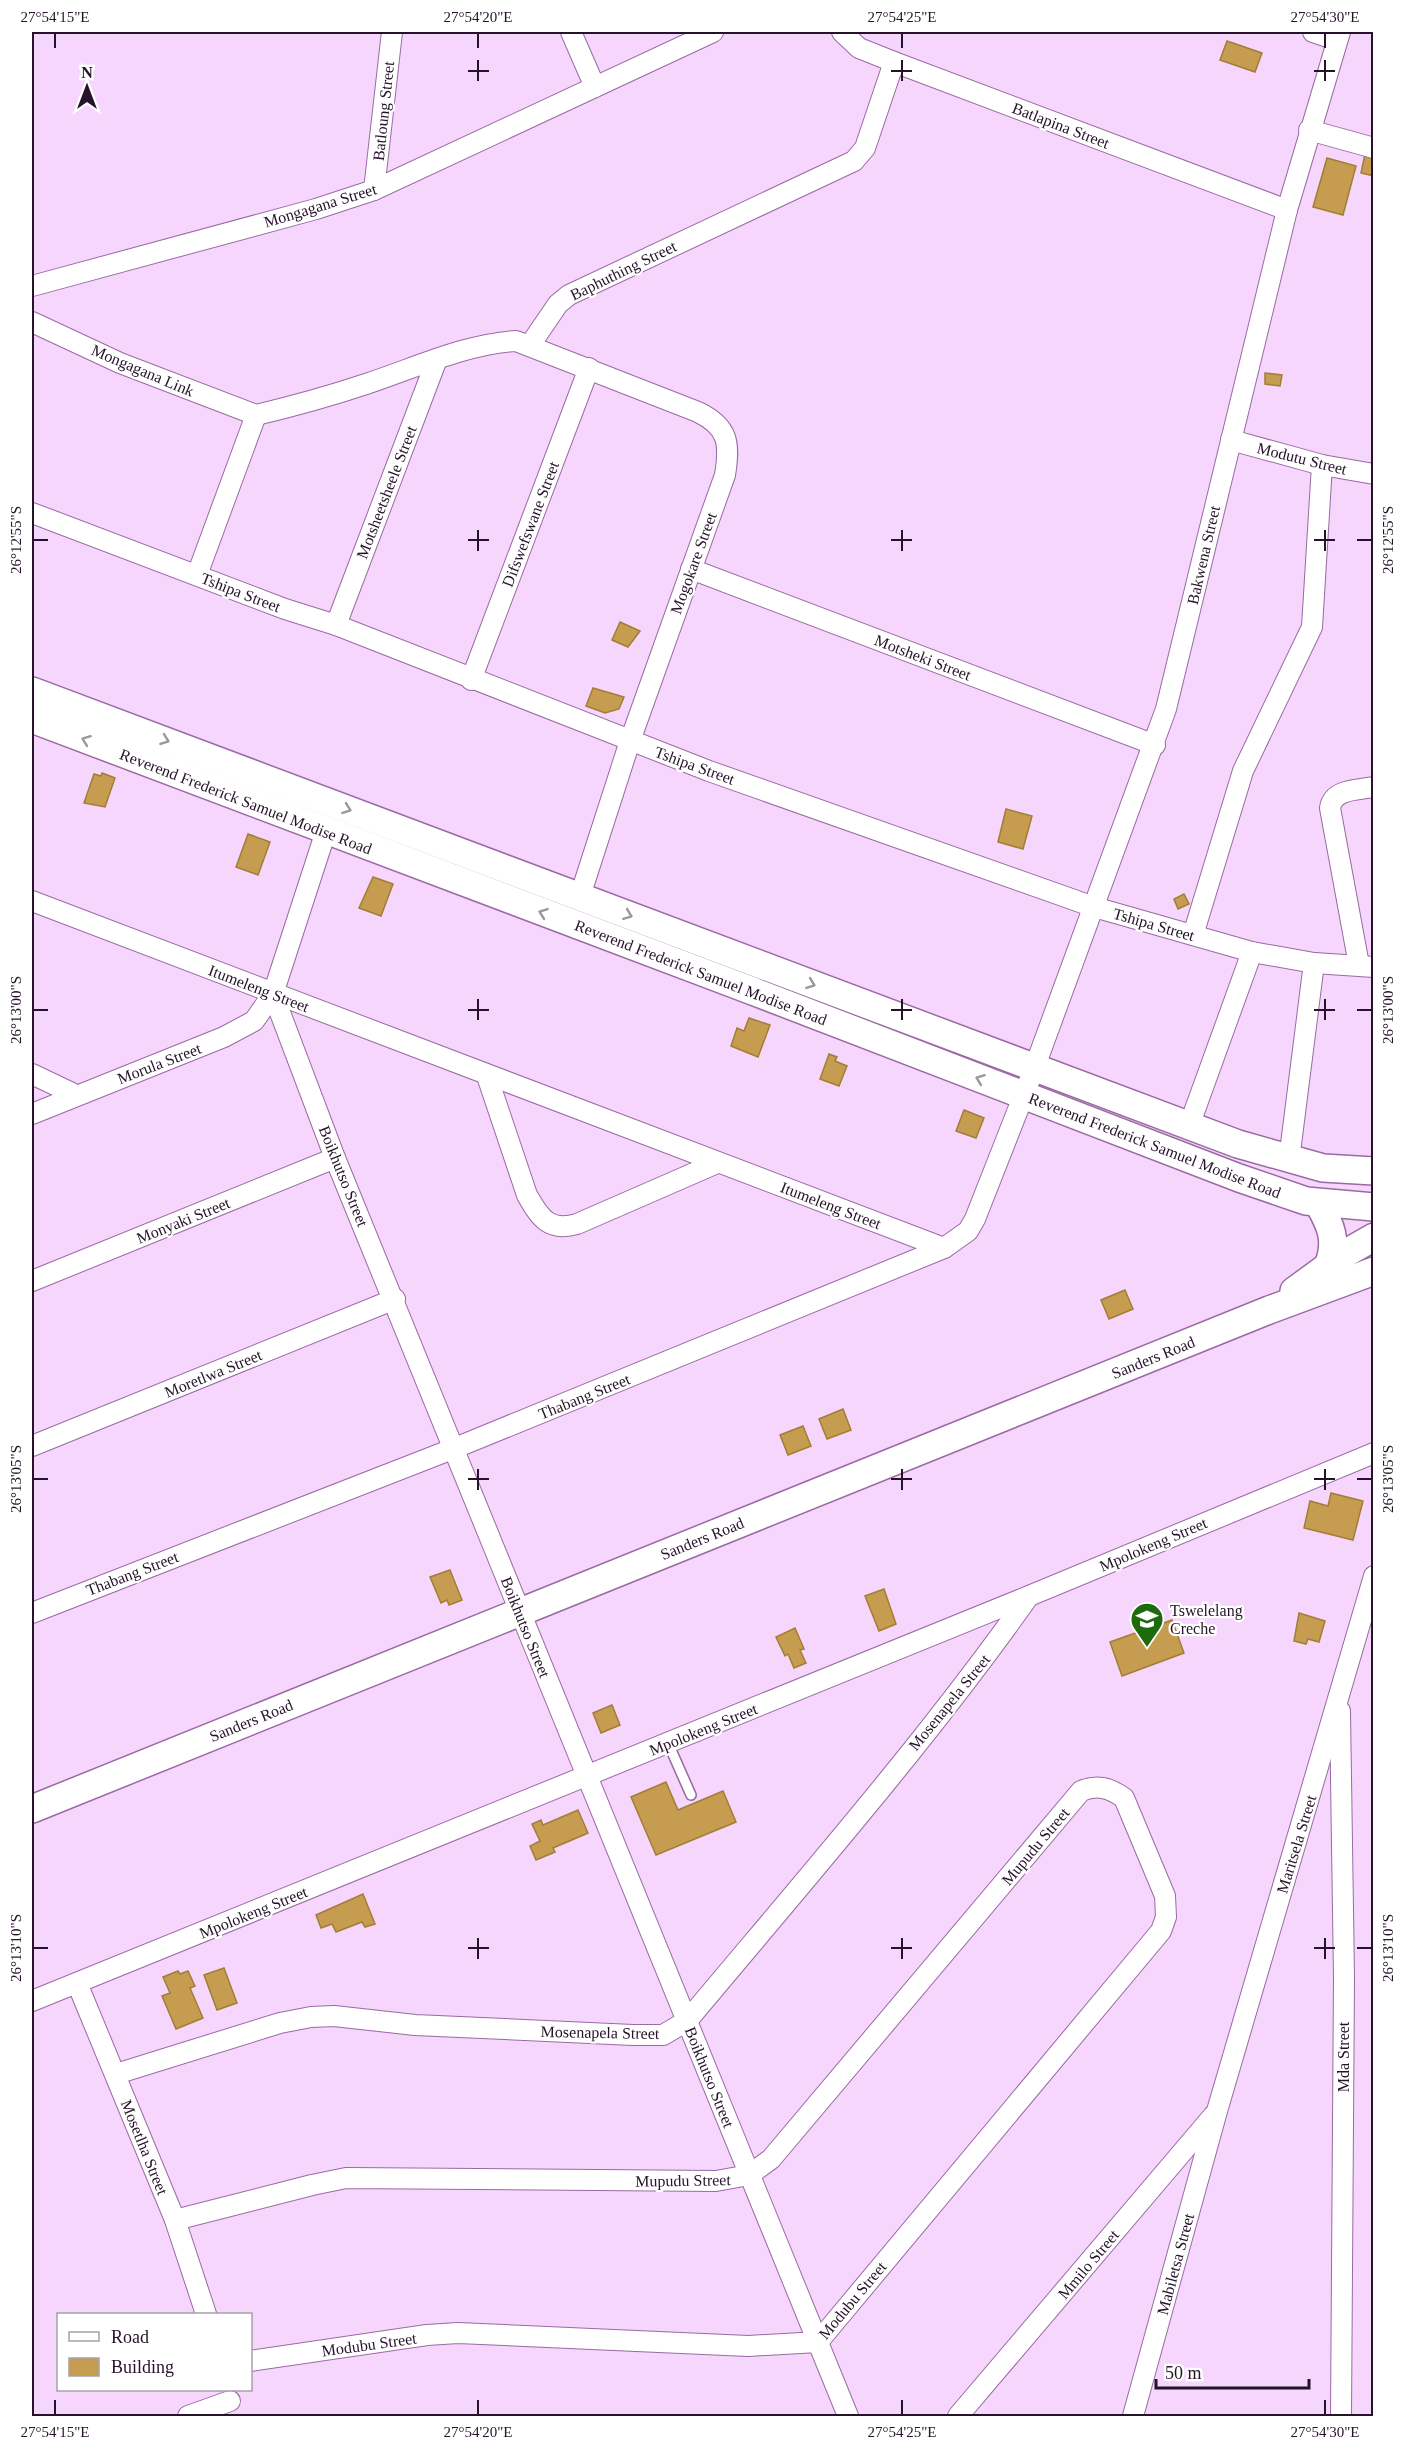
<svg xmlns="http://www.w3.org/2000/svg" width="1405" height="2448" viewBox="0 0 1405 2448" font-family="'Times New Roman',serif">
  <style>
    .building { fill: #c69d50; stroke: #a27d35; stroke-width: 1.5 }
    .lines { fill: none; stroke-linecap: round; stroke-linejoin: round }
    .lane-casing { stroke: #9a6aa3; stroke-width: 12 }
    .street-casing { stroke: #9a6aa3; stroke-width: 22 }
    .secondary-casing { stroke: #9a6aa3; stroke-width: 30 }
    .lane { stroke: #fff; stroke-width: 9 }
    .street { stroke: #fff; stroke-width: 20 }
    .secondary { stroke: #fff; stroke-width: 27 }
    .oneway { stroke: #9d959f }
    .ticks { fill: none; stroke: #26132a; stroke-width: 2 }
    .labels { text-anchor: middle; stroke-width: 4.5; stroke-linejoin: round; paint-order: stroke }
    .street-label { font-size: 16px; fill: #26132a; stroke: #fff }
    .poi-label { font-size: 16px; fill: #26132a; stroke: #fff; text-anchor: start }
    .neatline { fill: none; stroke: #26132a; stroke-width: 2 }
    .ticks-label { font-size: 15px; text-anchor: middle; fill: #26132a }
  </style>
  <rect width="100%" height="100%" fill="#f6d6fc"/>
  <g class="building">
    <path d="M1227 41 1262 53 1255 72 1220 60Z"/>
    <path d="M1365 154 1374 156V176L1361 173Z"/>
    <path d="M1327 158 1356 166 1343 215 1313 207Z"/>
    <path d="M1265 373 1282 375 1280 386 1265 384Z"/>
    <path d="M620 622 640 631 628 647 612 640Z"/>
    <path d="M593 688 624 697 619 709 605 713 586 706Z"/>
    <path d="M102 773 115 778 105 807 84 803 94 774 101 776Z"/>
    <path d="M1006 809 1032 816 1023 849 998 842Z"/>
    <path d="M248 834 270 842 258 875 236 867Z"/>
    <path d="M373 877 393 884 381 916 359 908Z"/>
    <path d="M1184 894 1189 904 1178 909 1174 899Z"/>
    <path d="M749 1018 770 1025 758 1057 731 1046 737 1028 744 1031Z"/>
    <path d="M829 1054 837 1057 835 1061 847 1066 839 1086 820 1079Z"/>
    <path d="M964 1110 984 1118 976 1138 956 1131Z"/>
    <path d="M1125 1290 1133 1309 1109 1319 1101 1300Z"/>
    <path d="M843 1409 851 1430 827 1439 819 1419Z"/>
    <path d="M803 1426 811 1446 788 1455 780 1435Z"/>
    <path d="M1331 1493 1363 1501 1353 1540 1304 1528 1310 1501 1328 1506Z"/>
    <path d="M450 1570 462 1600 449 1605 447 1600 441 1603 430 1577Z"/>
    <path d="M884 1589 896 1624 879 1631 865 1596Z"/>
    <path d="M1299 1613 1325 1621 1319 1642 1308 1639 1306 1644 1294 1641Z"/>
    <path d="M1172 1620 1184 1653 1122 1676 1110 1642Z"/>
    <path d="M795 1628 804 1649 800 1650 806 1663 794 1668 788 1654 785 1656 776 1637Z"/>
    <path d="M612 1705 620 1725 601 1733 593 1713Z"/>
    <path d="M666 1782 678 1810 723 1791 736 1822 656 1855 631 1797Z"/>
    <path d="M578 1810 588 1833 553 1848 555 1852 536 1860 530 1846 540 1841 532 1824 541 1820 543 1825Z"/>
    <path d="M363 1894 375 1924 365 1927 362 1922 336 1932 332 1924 321 1928 316 1915Z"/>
    <path d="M224 1968 237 2003 217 2010 204 1975Z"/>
    <path d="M178 1971 180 1974 188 1971 195 1986 190 1988 203 2018 176 2029 162 1996 170 1993 163 1977Z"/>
  </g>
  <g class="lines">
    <defs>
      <path id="lane" d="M668 1743 691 1795"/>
      <g id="street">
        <path d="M571 32 595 87"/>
        <path d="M842 32 859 48 894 62 1287 210"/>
        <path d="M1313 32 1337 40"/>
        <path d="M1309 130 1374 148"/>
        <path d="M374 190 392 32"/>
        <path d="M32 286 316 209 374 190 713 32"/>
        <path d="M32 322 120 363 256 415"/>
        <path d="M530 345 558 304 569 295 854 161 865 148 894 62"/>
        <path d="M256 415C294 406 330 396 366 384 415 368 465 344 516 341L698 412C729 427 730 444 725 475L630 741 580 896"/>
        <path d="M1231 440 1322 465 1374 474"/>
        <path d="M32 513 285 609 336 625 709 771 1094 907 1252 952 1314 963 1374 967"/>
        <path d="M691 569 1155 745"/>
        <path d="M197 575 256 415"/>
        <path d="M336 625 437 359"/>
        <path d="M471 680 589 368"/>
        <path d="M32 901 944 1248"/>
        <path d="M1193 935 1243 771 1312 627 1322 465"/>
        <path d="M1359 965 1330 808C1333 789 1357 790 1374 787"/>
        <path d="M273 994 335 1158 848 2416"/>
        <path d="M32 1074 76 1095"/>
        <path d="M487 1076 527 1195C540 1218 549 1232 577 1224L717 1163"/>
        <path d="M32 1114 224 1037 254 1021 273 994 326 831"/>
        <path d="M1189 1126 1252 952"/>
        <path d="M1289 1160 1314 963"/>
        <path d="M32 1281 335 1158"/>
        <path d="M32 1446 395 1299"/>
        <path d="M32 1613 455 1448 944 1248 968 1231 975 1219 1034 1069 1166 709 1287 210 1340 32"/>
        <path d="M1340 1711 1344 1977 1341 2416"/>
        <path d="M77 1983 175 2220 206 2314"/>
        <path d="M32 2001 1029 1596 1374 1453"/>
        <path d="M116 2074 280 2023 311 2017 334 2016 415 2025 633 2035H663L687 2021C804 1881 924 1744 1029 1596"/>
        <path d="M175 2220 312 2185 346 2178 716 2181 749 2175 771 2159 1081 1791C1097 1784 1110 1788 1124 1798L1165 1896 1166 1917 1161 1931 818 2342 748 2346 458 2333 427 2335 250 2361"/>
        <path d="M188 2416 230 2401"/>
        <path d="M958 2416 1213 2116"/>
        <path d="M1133 2416 1217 2111 1374 1576"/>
      </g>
      <g id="secondary">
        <path d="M32 691 1238 1144 1323 1168 1374 1171"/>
        <path d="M32 719 750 990 1239 1178 1306 1201 1374 1207"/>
        <path d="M1318 1203C1331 1225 1338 1241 1328 1266"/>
        <path d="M1294 1291 1346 1253 1374 1237"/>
        <path d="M32 1809 1269 1310 1374 1271"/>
      </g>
    </defs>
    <use href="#lane" class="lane-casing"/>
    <use href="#street" class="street-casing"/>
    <use href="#secondary" class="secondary-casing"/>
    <use href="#lane" class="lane"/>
    <use href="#street" class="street"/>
    <use href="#secondary" class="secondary"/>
  </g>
  <defs><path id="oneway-chevron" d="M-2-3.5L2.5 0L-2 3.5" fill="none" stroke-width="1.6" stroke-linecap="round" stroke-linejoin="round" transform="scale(1.5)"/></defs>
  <g class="oneway">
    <use href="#oneway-chevron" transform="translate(86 740) rotate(-159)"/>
    <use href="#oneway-chevron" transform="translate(165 740) rotate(20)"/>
    <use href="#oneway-chevron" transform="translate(347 809) rotate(20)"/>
    <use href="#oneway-chevron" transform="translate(543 913) rotate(-160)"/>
    <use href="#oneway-chevron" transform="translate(628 915) rotate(21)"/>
    <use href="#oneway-chevron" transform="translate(811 984) rotate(21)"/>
    <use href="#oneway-chevron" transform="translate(980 1079) rotate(-159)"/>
  </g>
  <path class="ticks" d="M55 33V48M478 33V48M902 33V48M1325 33V48M478 60V81M902 60V81M1325 60V81M468 71H489M891 71H912M1314 71H1335M478 530V551M902 530V551M1325 530V551M33 540H48M468 540H489M891 540H912M1314 540H1335M1357 540H1372M478 999V1020M902 999V1020M1325 999V1020M33 1010H48M468 1010H489M891 1010H912M1314 1010H1335M1357 1010H1372M478 1469V1490M902 1469V1490M1325 1469V1490M33 1479H48M468 1479H489M891 1479H912M1314 1479H1335M1357 1479H1372M478 1938V1959M902 1938V1959M1325 1938V1959M33 1948H48M468 1948H489M891 1948H912M1314 1948H1335M1357 1948H1372M55 2400V2415M478 2400V2415M902 2400V2415M1325 2400V2415"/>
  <defs>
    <symbol id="school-pin" viewBox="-11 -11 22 30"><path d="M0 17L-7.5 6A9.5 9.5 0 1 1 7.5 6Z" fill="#1d6b0d" stroke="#fff"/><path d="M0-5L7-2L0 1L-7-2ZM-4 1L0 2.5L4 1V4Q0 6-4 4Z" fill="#fff"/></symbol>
  </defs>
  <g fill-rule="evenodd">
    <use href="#school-pin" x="1128" y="1600" width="38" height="52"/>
  </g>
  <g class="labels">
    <g class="street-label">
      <text transform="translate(383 111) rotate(-84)" y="6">Batloung Street</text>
      <text transform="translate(1061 125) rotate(21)" y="6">Batlapina Street</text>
      <text transform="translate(320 205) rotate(-17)" y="6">Mongagana Street</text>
      <text transform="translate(623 270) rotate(-26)" y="6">Baphuthing Street</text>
      <text transform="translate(143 370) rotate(23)" y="6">Mongagana Link</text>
      <text transform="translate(1302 458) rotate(14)" y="6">Modutu Street</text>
      <text transform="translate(386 492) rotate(-69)" y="6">Motsheetsheele Street</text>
      <text transform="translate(530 524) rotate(-69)" y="6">Difswefswane Street</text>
      <text transform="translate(1203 555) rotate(-77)" y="6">Bakwena Street</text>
      <text transform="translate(693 563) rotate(-70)" y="6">Mogokare Street</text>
      <text transform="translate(241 592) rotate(21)" y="6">Tshipa Street</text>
      <text transform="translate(923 657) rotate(21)" y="6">Motsheki Street</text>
      <text transform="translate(695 765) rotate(20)" y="6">Tshipa Street</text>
      <text transform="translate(246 801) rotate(21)" y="6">Reverend Frederick Samuel Modise Road</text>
      <text transform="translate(1154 924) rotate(16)" y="6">Tshipa Street</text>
      <text transform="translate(701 972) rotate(21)" y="6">Reverend Frederick Samuel Modise Road</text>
      <text transform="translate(259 988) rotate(21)" y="6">Itumeleng Street</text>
      <text transform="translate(159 1063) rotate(-21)" y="6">Morula Street</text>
      <text transform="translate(1155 1145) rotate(21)" y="6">Reverend Frederick Samuel Modise Road</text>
      <text transform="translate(344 1176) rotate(68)" y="6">Boikhutso Street</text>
      <text transform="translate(831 1205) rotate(21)" y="6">Itumeleng Street</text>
      <text transform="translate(183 1220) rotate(-22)" y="6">Monyaki Street</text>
      <text transform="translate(1153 1357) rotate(-22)" y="6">Sanders Road</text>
      <text transform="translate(213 1373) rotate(-22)" y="6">Moretlwa Street</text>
      <text transform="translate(584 1396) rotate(-22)" y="6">Thabang Street</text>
      <text transform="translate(702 1538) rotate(-22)" y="6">Sanders Road</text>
      <text transform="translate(1153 1544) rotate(-23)" y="6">Mpolokeng Street</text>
      <text transform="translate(132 1573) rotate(-21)" y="6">Thabang Street</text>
      <text transform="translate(526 1627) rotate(68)" y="6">Boikhutso Street</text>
      <text transform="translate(949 1702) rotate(-51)" y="6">Mosenapela Street</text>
      <text transform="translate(251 1720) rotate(-22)" y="6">Sanders Road</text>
      <text transform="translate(703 1729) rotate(-22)" y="6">Mpolokeng Street</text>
      <text transform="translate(1296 1844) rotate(-73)" y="6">Maritsela Street</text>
      <text transform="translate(1035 1846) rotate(-50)" y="6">Mupudu Street</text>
      <text transform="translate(253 1912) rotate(-22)" y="6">Mpolokeng Street</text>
      <text transform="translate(600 2032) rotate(1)" y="6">Mosenapela Street</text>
      <text transform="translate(1343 2057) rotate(-90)" y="6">Mda Street</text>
      <text transform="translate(710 2077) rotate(68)" y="6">Boikhutso Street</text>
      <text transform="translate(145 2147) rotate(68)" y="6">Mosetlha Street</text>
      <text transform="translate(683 2180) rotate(-1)" y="6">Mupudu Street</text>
      <text transform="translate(1088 2264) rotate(-50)" y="6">Mmilo Street</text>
      <text transform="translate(1175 2264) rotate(-75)" y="6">Mabiletsa Street</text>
      <text transform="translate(852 2300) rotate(-50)" y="6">Modubu Street</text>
      <text transform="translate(369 2344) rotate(-8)" y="6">Modubu Street</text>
    </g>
    <g class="poi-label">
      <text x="1170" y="1616">Tswelelang<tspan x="1170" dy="18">Creche</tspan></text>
    </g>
  </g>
  <rect width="1405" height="2448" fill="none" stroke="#ffffff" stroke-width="66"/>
  <rect x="57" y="2313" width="195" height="78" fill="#ffffff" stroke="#a8a1aa" stroke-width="1.5"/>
  <rect x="69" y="2332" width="30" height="9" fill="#ffffff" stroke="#a8a1aa" stroke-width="1.5"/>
  <text x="111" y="2343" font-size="18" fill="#26132a">Road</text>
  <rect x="69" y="2358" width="30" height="18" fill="#c69d50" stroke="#a8a1aa" stroke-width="1.5"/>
  <text x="111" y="2373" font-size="18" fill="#26132a">Building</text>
  <g transform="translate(87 87)" stroke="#ffffff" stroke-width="4.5" paint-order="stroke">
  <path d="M0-4.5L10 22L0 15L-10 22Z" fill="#26132a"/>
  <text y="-9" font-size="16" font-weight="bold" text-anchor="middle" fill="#26132a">N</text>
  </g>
  <path d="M1156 2379v9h153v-9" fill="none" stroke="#26132a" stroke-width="3"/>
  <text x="1165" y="2379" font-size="18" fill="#26132a" stroke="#ffffff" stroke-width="4.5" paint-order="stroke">50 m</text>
  <rect x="33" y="33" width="1339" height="2382" class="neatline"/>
  <g class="ticks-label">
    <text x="55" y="22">27°54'15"E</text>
    <text x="478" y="22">27°54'20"E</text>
    <text x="902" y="22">27°54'25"E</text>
    <text x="1325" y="22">27°54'30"E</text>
    <text transform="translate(16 540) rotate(-90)" y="5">26°12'55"S</text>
    <text transform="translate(1388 540) rotate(-90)" y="5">26°12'55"S</text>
    <text transform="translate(16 1010) rotate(-90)" y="5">26°13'00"S</text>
    <text transform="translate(1388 1010) rotate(-90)" y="5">26°13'00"S</text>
    <text transform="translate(16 1479) rotate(-90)" y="5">26°13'05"S</text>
    <text transform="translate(1388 1479) rotate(-90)" y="5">26°13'05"S</text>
    <text transform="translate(16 1948) rotate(-90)" y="5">26°13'10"S</text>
    <text transform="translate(1388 1948) rotate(-90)" y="5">26°13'10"S</text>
    <text x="55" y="2437">27°54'15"E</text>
    <text x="478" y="2437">27°54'20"E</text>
    <text x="902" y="2437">27°54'25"E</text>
    <text x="1325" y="2437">27°54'30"E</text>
  </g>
</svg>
